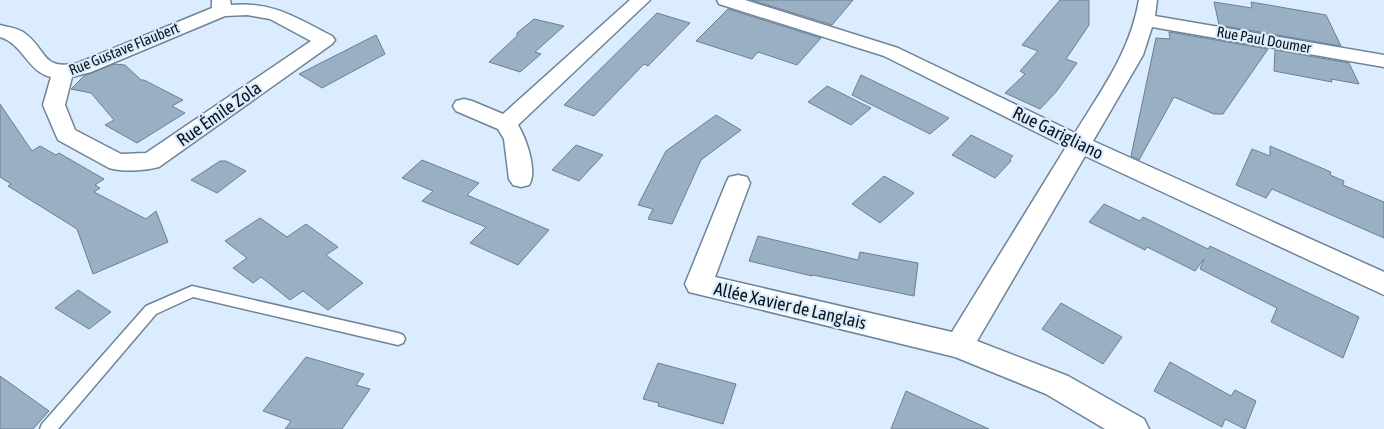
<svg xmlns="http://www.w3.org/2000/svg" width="1384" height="429" viewBox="0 0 1384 429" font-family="'Asap Condensed',sans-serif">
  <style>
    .building { fill: #99afc3; stroke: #6b8093 }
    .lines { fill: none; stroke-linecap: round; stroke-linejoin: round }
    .lane-casing { stroke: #6f8497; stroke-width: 3 }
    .street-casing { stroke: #6f8497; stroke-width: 3 }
    .lane { fill: #fff; fill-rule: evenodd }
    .street { fill: #fff; fill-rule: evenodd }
    .labels { text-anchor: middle; stroke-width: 4.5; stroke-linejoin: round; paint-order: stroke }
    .far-street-label { font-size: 15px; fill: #0d151c; stroke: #daecfd }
    .street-label { font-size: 18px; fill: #0d151c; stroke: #daecfd }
  </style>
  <rect width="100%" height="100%" fill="#daecfd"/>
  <g class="building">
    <path d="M751 0H853L832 25Z"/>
    <path d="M1060 0H1089V25L1066 59 1077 63 1056 92 1040 109 1005 93 1025 74 1020 71 1038 51 1022 45Z"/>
    <path d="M1214 2 1252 8 1251 2 1326 15 1341 46 1219 25Z"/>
    <path d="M728 9 821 38 797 65 758 52 752 59 696 41Z"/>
    <path d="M657 13 690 23 648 66 644 64 594 116 564 105Z"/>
    <path d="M534 19 564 26 535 52 541 54 520 72 489 62 517 36V33Z"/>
    <path d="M1169 32 1268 49 1223 114H1214L1174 97 1139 160 1131 156 1156 38 1170 39Z"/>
    <path d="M376 35 385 54 322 88 299 74Z"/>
    <path d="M1275 50 1349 63 1359 84 1331 79 1332 82 1274 71Z"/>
    <path d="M114 64 125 65 141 80H144L183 100 172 106 185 113 137 143 105 125 114 120 91 93 71 89 84 76Z"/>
    <path d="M861 75 919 103 949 118 930 134 852 95Z"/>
    <path d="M827 86 871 108 851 125 808 102Z"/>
    <path d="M0 104 32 151 40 146 56 155 59 153 104 179 95 185 100 188 94 192 146 219 156 211 168 242 93 274 77 229 8 186 11 184 0 177Z"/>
    <path d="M716 115 741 130 701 160 672 224 648 219 653 209 638 205 666 151Z"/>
    <path d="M971 135 1013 156 1010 159 1011 161 995 178 952 155Z"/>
    <path d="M576 145 603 155 579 181 552 170Z"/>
    <path d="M1270 146 1331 172 1330 175 1344 181 1343 185 1384 202V238L1272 189 1266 198 1236 185 1252 149 1270 156Z"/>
    <path d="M422 160 479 183 467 195 549 230 518 265 470 243 486 227 422 201 433 191 402 178Z"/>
    <path d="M220 161H226L246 171 217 193 191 180Z"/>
    <path d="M884 176 914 193 880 223 852 204Z"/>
    <path d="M1104 204 1140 221 1143 217 1208 249 1210 246 1359 317 1343 358 1271 322 1277 308 1200 269 1204 259 1195 271 1147 247 1145 250 1089 222Z"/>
    <path d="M260 218 287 237 306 224 338 247 326 255 363 283 328 310 303 291 290 300 261 277 253 283 233 268 247 258 225 241Z"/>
    <path d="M758 236 858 260 860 252 918 263 914 296 813 275 812 276 749 261Z"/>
    <path d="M78 290 111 312 89 329 55 308Z"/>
    <path d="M1061 303 1122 337 1103 364 1042 329Z"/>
    <path d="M306 357 364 374 356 385 370 389 342 429H285L291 421 263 411Z"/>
    <path d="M1170 362 1231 396 1235 390 1256 401 1245 429 1225 419 1222 427 1154 391Z"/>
    <path d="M658 363 736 384 723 424 658 406 659 403 643 399Z"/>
    <path d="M0 376 49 411 33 429H0Z"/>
    <path d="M906 391 989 429H891Z"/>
  </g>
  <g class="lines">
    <defs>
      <path id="lane" d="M192 286 398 333 403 335 405 339 403 343 398 345 193 297 156 314 58 429H40L42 424 146 306Z"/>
      <g id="street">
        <path d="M212 0H230L231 5C272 1 297 18 332 36L335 40 332 44 159 167C144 171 124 172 109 168L58 140 43 105 51 77C28 72 23 44 0 37V25C7 27 17 28 23 32 48 49 40 71 78 63L212 8ZM247 15 270 19 311 41 146 153 121 154 75 130 65 105 72 77 91 72 225 16Z"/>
        <path d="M630 0H650L518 125C526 138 538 171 529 185L521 187 513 185 509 179 504 139 498 129 456 111 453 106 456 101 464 99 472 101 503 114Z"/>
        <path d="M717 0H745L898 48 1075 133C1102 89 1130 52 1139 0H1157L1155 16 1384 55V67L1152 27 1143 55 1093 141 1384 272V295L1085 156 977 341 1068 376 1144 419 1149 429H1105L1046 394 955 357 689 292 685 284 726 183 729 177 738 175 747 177 750 183 715 277 952 332 1066 147 884 56 719 4Z"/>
      </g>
    </defs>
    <use href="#lane" class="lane-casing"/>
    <use href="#street" class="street-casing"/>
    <use href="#lane" class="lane"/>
    <use href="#street" class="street"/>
  </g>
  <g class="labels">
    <g class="far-street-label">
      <text transform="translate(1264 40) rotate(10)" y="5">Rue Paul Doumer</text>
      <text transform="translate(124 49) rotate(-22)" y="5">Rue Gustave Flaubert</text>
    </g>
    <g class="street-label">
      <text transform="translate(219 114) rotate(-35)" y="6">Rue Émile Zola</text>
      <text transform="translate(1058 133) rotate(26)" y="6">Rue Garigliano</text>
      <text transform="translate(790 306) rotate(13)" y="6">Allée Xavier de Langlais</text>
    </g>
  </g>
</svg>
